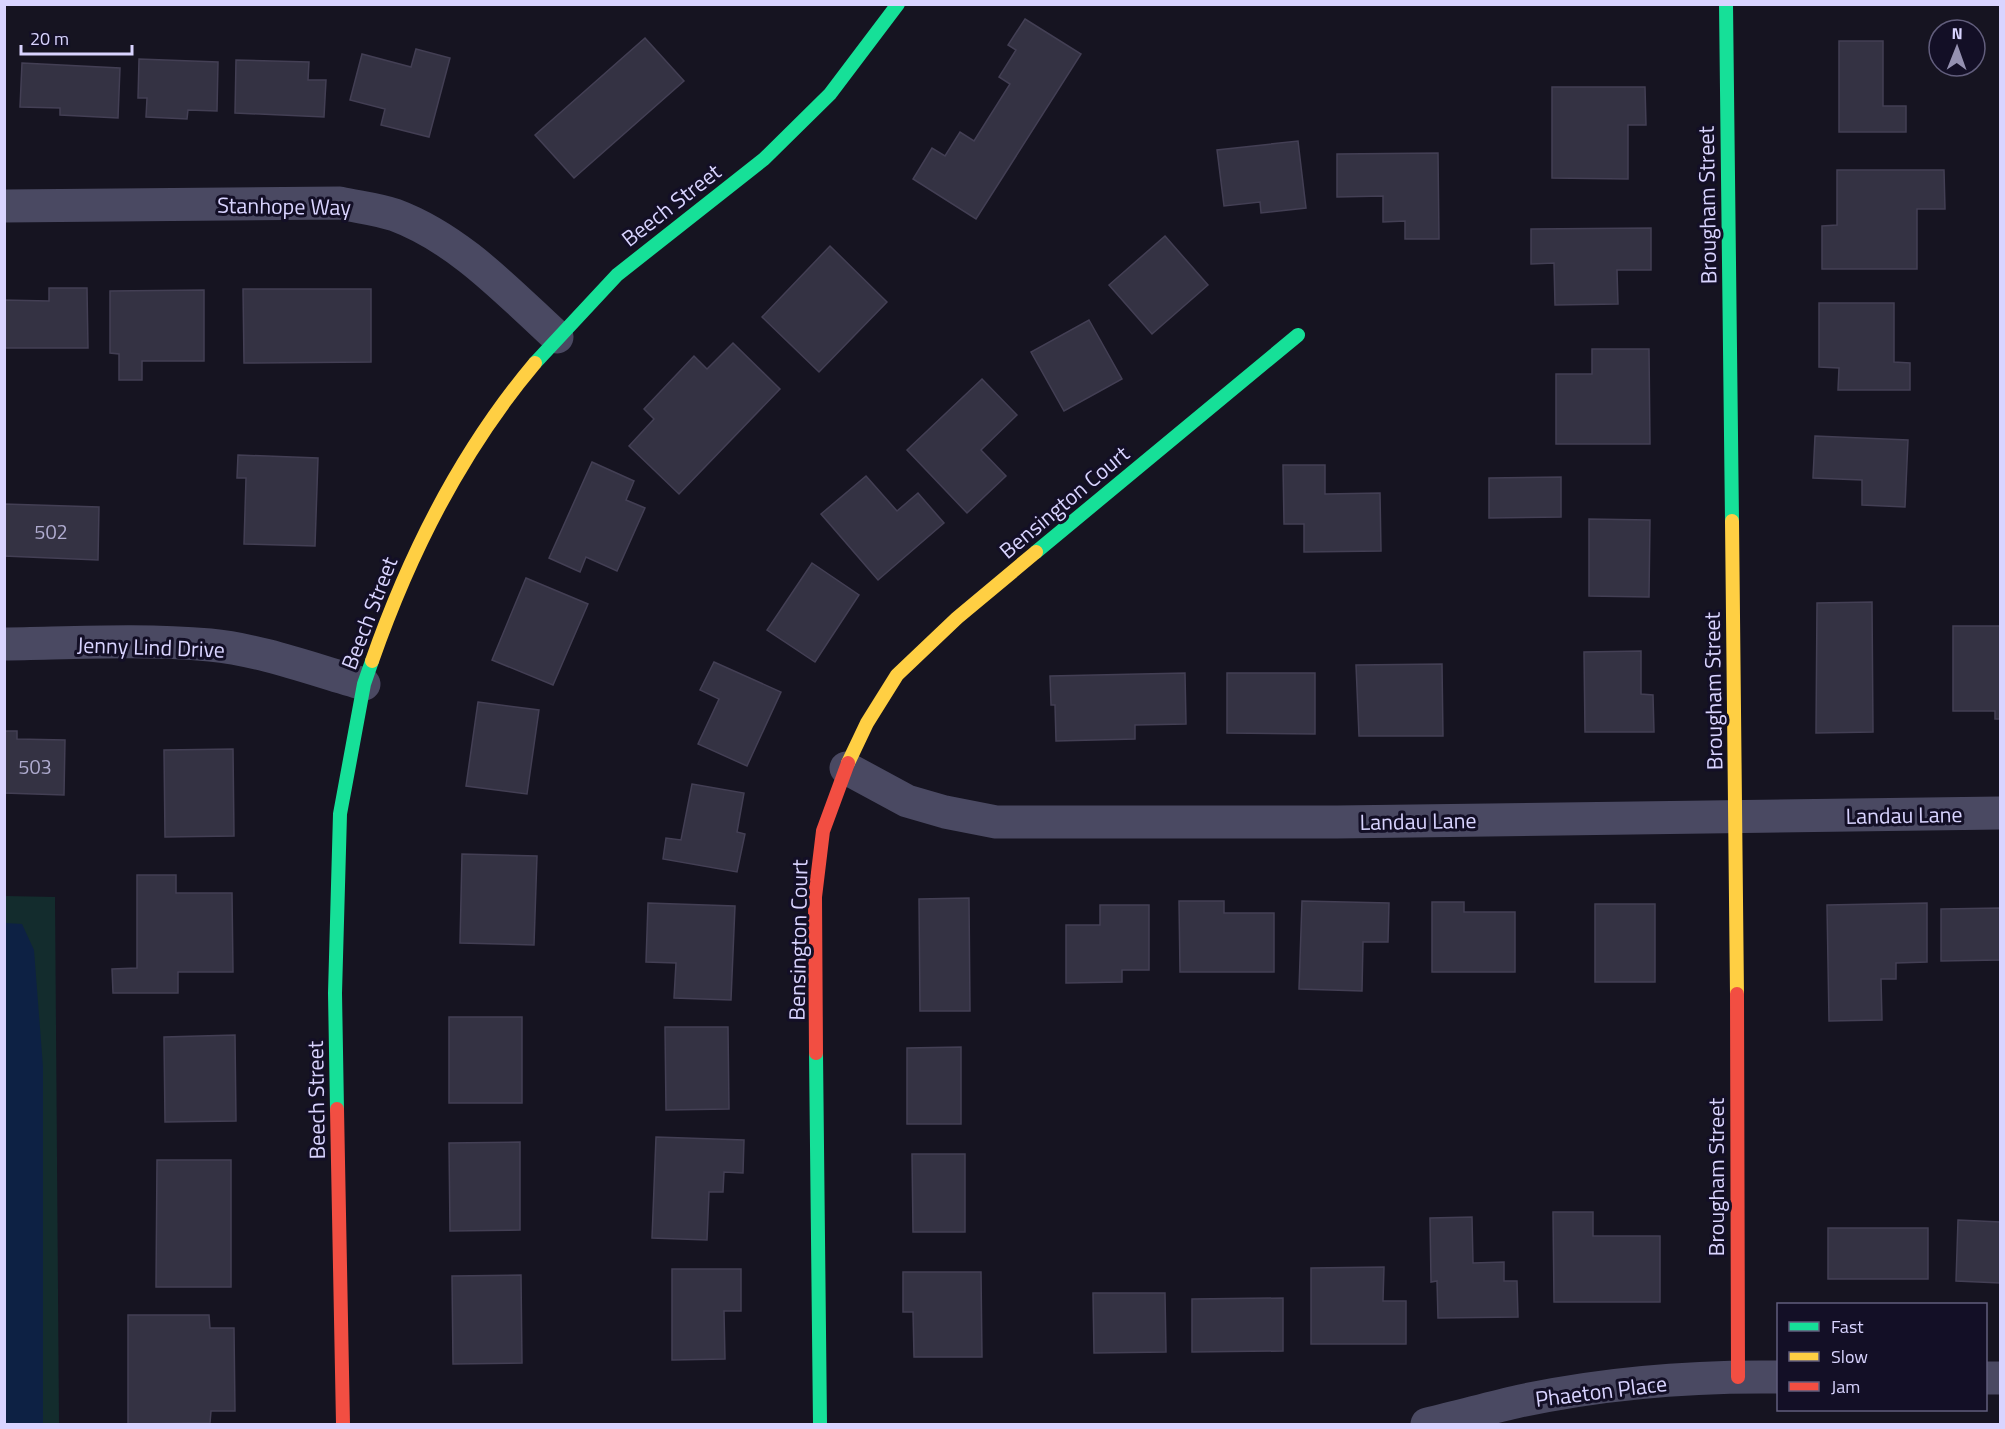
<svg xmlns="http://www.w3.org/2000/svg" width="2005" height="1429" viewBox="0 0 2005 1429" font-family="'Titillium Web',sans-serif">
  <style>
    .green { fill: #132c2d }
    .water { fill: #0d2144 }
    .building { fill: #343243; stroke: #433f54; stroke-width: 1.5 }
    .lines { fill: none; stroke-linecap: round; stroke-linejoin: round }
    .street { stroke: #4a4962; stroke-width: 33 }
    .fast { stroke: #16e098; stroke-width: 14 }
    .slow { stroke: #ffcf43; stroke-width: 14 }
    .jam { stroke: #f24e42; stroke-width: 14 }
    .labels { text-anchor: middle; stroke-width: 6; stroke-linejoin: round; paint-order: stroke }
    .number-label { font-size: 20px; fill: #b0acd0 }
    .street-label { font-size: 22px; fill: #d9d4ff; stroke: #130f26 }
  </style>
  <rect width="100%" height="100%" fill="#161421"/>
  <path class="green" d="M5 896 55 897 59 1424H5Z"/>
  <path class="water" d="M5 923 22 924 34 950 43 1067V1424H5Z"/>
  <g class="building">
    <path d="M1025 19 1081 54 976 219 913 179 932 148 945 156 960 132 974 141 1010 84 999 77 1016 50 1008 45Z"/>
    <path d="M645 38 684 81 574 178 535 135Z"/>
    <path d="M1839 41H1883V106H1906V132H1839Z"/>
    <path d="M416 49 450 58 429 137 381 125 385 109 350 100 362 54 411 67Z"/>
    <path d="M139 59 218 62 217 111 188 110 187 119 146 117 147 98H138Z"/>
    <path d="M236 60 309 62 308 80H326L324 117 235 113Z"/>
    <path d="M22 63 120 68 118 118 60 115V108L20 107Z"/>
    <path d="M1552 87H1645L1646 125H1628V179L1552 178Z"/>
    <path d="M1298 141 1306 208 1261 213 1260 202 1224 206 1217 150Z"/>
    <path d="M1438 153 1439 239H1405V221L1383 222V196L1337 197V154Z"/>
    <path d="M1837 170H1944L1945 209H1917V269H1822V226L1837 225Z"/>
    <path d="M1651 228V270H1617L1618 304 1555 305 1554 263 1531 264V229Z"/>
    <path d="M1165 236 1208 285 1152 334 1109 285Z"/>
    <path d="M830 246 887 302 819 372 762 317Z"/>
    <path d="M49 288H87L88 348H4V300L49 301Z"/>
    <path d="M243 289H371V362L244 363Z"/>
    <path d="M204 290V361H142V380H119V354L110 353V291Z"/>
    <path d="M1819 303H1894V362L1910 363V390H1838L1839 368 1819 367Z"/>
    <path d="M1089 320 1122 379 1064 411 1031 352Z"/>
    <path d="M733 343 780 389 679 494 629 446 654 419 644 409 694 356 707 369Z"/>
    <path d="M1592 349H1649L1650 444H1556V374H1592Z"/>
    <path d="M982 379 1017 415 981 450 1006 476 967 513 907 450Z"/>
    <path d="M1815 436 1908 440 1905 507 1862 505V480L1813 478Z"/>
    <path d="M238 455 318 458 315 546 244 544 246 478H237Z"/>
    <path d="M592 462 634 481 626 500 645 508 617 571 586 557 580 572 549 558Z"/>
    <path d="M1283 465H1325V494L1380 493 1381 551 1304 552V524H1284Z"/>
    <path d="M866 476 897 511 918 493 944 523 878 580 821 514Z"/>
    <path d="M1561 477V517L1489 518V478Z"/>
    <path d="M4 504 99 507 98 560 4 556Z"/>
    <path d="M1589 519 1650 520 1649 597 1589 596Z"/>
    <path d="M812 563 859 595 815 662 767 630Z"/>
    <path d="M526 578 588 604 553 685 492 660Z"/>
    <path d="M1872 602 1873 732 1816 733 1817 603Z"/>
    <path d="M1953 626H2000V719H1995V711H1953Z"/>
    <path d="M1641 651V694L1653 695 1654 732H1585L1584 652Z"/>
    <path d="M714 662 781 692 747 766 698 744 719 699 700 690Z"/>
    <path d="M1442 664 1443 736H1359L1356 665Z"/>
    <path d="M1185 673 1186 724 1135 725V739L1056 741 1055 705H1051L1050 676Z"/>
    <path d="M1227 673H1315V734L1227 733Z"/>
    <path d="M478 702 539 710 527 794 466 786Z"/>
    <path d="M4 731H17V739L65 740 64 795 4 793Z"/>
    <path d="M233 749 234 836 165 837 164 750Z"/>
    <path d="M692 784 744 793 737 832 745 834 737 872 663 859 666 838 681 840Z"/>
    <path d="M462 854 537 856 534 945 460 943Z"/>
    <path d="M137 875H176V893H232L233 972H178V993H113L112 969 137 968Z"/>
    <path d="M969 898 970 1011H920L919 899Z"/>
    <path d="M1179 901H1224V913H1274V972H1180Z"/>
    <path d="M1302 901 1389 903 1388 942H1363L1362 991 1299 989Z"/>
    <path d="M1432 902H1464V912H1515V972H1432Z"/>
    <path d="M648 903 735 906 731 1000 674 998 676 963 646 962Z"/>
    <path d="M1927 903V962L1896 963V979H1881L1882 1020 1829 1021 1827 905Z"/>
    <rect x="1595" y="904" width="60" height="78"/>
    <path d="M1100 905H1149V970H1122V982L1066 983V925H1100Z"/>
    <path d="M2000 908V960L1941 961V909Z"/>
    <rect x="449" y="1017" width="73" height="86"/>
    <path d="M665 1027H728L729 1109 666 1110Z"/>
    <path d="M235 1035 236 1121 165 1122 164 1037Z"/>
    <path d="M961 1047V1124H907V1048Z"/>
    <path d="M656 1137 744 1140 743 1173 724 1172 723 1192H709L707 1240 652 1238Z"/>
    <path d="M520 1142V1230L450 1231 449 1143Z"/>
    <path d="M912 1154H965V1232H913Z"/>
    <path d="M157 1160H231V1287H156Z"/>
    <path d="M1553 1212H1593V1236H1660V1302H1554Z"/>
    <path d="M1472 1217 1473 1263 1504 1262V1281H1517L1518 1317 1438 1318 1437 1281 1431 1282 1430 1218Z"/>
    <path d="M1958 1220 2000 1222V1283L1956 1281Z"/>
    <rect x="1828" y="1228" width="100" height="51"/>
    <path d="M1384 1267 1383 1301H1406V1344H1311V1268Z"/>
    <path d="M672 1269H741V1311H724L725 1359 672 1360Z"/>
    <path d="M903 1272H981L982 1357H914L913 1312H903Z"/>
    <path d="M521 1275 522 1363 453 1364 452 1276Z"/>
    <path d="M1093 1293H1165L1166 1352 1094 1353Z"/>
    <path d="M1283 1298V1351L1192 1352V1299Z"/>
    <path d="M128 1315H209L210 1328H234L235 1411H211L210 1423 128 1424Z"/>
  </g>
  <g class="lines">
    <g class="street">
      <path d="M4 206 340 203C358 207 378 209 395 215 459 239 507 291 557 337"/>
      <path d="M4 644C73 643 142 639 210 645 262 650 314 670 364 684"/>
      <path d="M846 768 907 801 945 812 996 822H1337L2000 813"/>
      <path d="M1986 1378H2000"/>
      <path d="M1427 1424C1458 1417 1489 1408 1520 1401 1604 1383 1693 1376 1778 1377"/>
    </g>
    <g class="fast">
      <path d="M1726 4 1732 521"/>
      <path d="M535 363 617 275 764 159 830 94 898 4"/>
      <path d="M1036 552 1298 335"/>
      <path d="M816 1053 820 1424"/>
      <path d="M337 1109 335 993 340 814 364 684 372 661"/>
    </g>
    <g class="slow">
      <path d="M1732 521 1737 994"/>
      <path d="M372 661C410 552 461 451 535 363"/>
      <path d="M848 763 867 723 897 675 957 618 1036 552"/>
    </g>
    <g class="jam">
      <path d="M1737 994 1738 1377"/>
      <path d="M816 1053 815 897 823 831 848 763"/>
      <path d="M337 1109 343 1424"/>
    </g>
  </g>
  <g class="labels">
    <g class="number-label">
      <text x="51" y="539">502</text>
      <text x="35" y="774">503</text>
    </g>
    <g class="street-label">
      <text transform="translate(671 205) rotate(-38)" y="8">Beech Street</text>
      <text transform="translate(1707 205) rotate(-91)" y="8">Brougham Street</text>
      <text transform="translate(284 206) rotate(1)" y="8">Stanhope Way</text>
      <text transform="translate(1064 502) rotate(-40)" y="8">Bensington Court</text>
      <text transform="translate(369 613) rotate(-69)" y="8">Beech Street</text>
      <text transform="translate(151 647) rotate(2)" y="8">Jenny Lind Drive</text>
      <text transform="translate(1713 691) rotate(-91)" y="8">Brougham Street</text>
      <text transform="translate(1904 815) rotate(-1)" y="8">Landau Lane</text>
      <text transform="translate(1418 821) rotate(-1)" y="8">Landau Lane</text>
      <text transform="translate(798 940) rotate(-89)" y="8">Bensington Court</text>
      <text transform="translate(316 1100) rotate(-91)" y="8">Beech Street</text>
      <text transform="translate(1716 1177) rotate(-90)" y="8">Brougham Street</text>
      <text transform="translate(1601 1391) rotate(-7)" y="8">Phaeton Place</text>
    </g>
  </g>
  <rect width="2005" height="1429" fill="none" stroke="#d9d4ff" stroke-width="12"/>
  <rect x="1777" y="1303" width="210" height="108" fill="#130f26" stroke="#625e7d" stroke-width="1.5"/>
  <rect x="1789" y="1322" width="30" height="9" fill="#16e098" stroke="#625e7d" stroke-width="1.5"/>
  <text x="1831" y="1333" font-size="18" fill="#d9d4ff">Fast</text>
  <rect x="1789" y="1352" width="30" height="9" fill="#ffcf43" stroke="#625e7d" stroke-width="1.5"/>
  <text x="1831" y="1363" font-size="18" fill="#d9d4ff">Slow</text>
  <rect x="1789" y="1382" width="30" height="9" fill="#f24e42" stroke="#625e7d" stroke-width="1.5"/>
  <text x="1831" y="1393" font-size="18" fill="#d9d4ff">Jam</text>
  <g transform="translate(1957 48) rotate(1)"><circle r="28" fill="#130f26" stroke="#625e7d" stroke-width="1.5"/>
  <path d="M0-4.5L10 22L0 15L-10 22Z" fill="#9591b1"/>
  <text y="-9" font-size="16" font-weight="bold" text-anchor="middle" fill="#d9d4ff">N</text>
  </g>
  <path d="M21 45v9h111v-9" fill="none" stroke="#d9d4ff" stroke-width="3"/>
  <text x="30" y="45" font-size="18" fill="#d9d4ff" stroke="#130f26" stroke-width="4.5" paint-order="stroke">20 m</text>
</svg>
